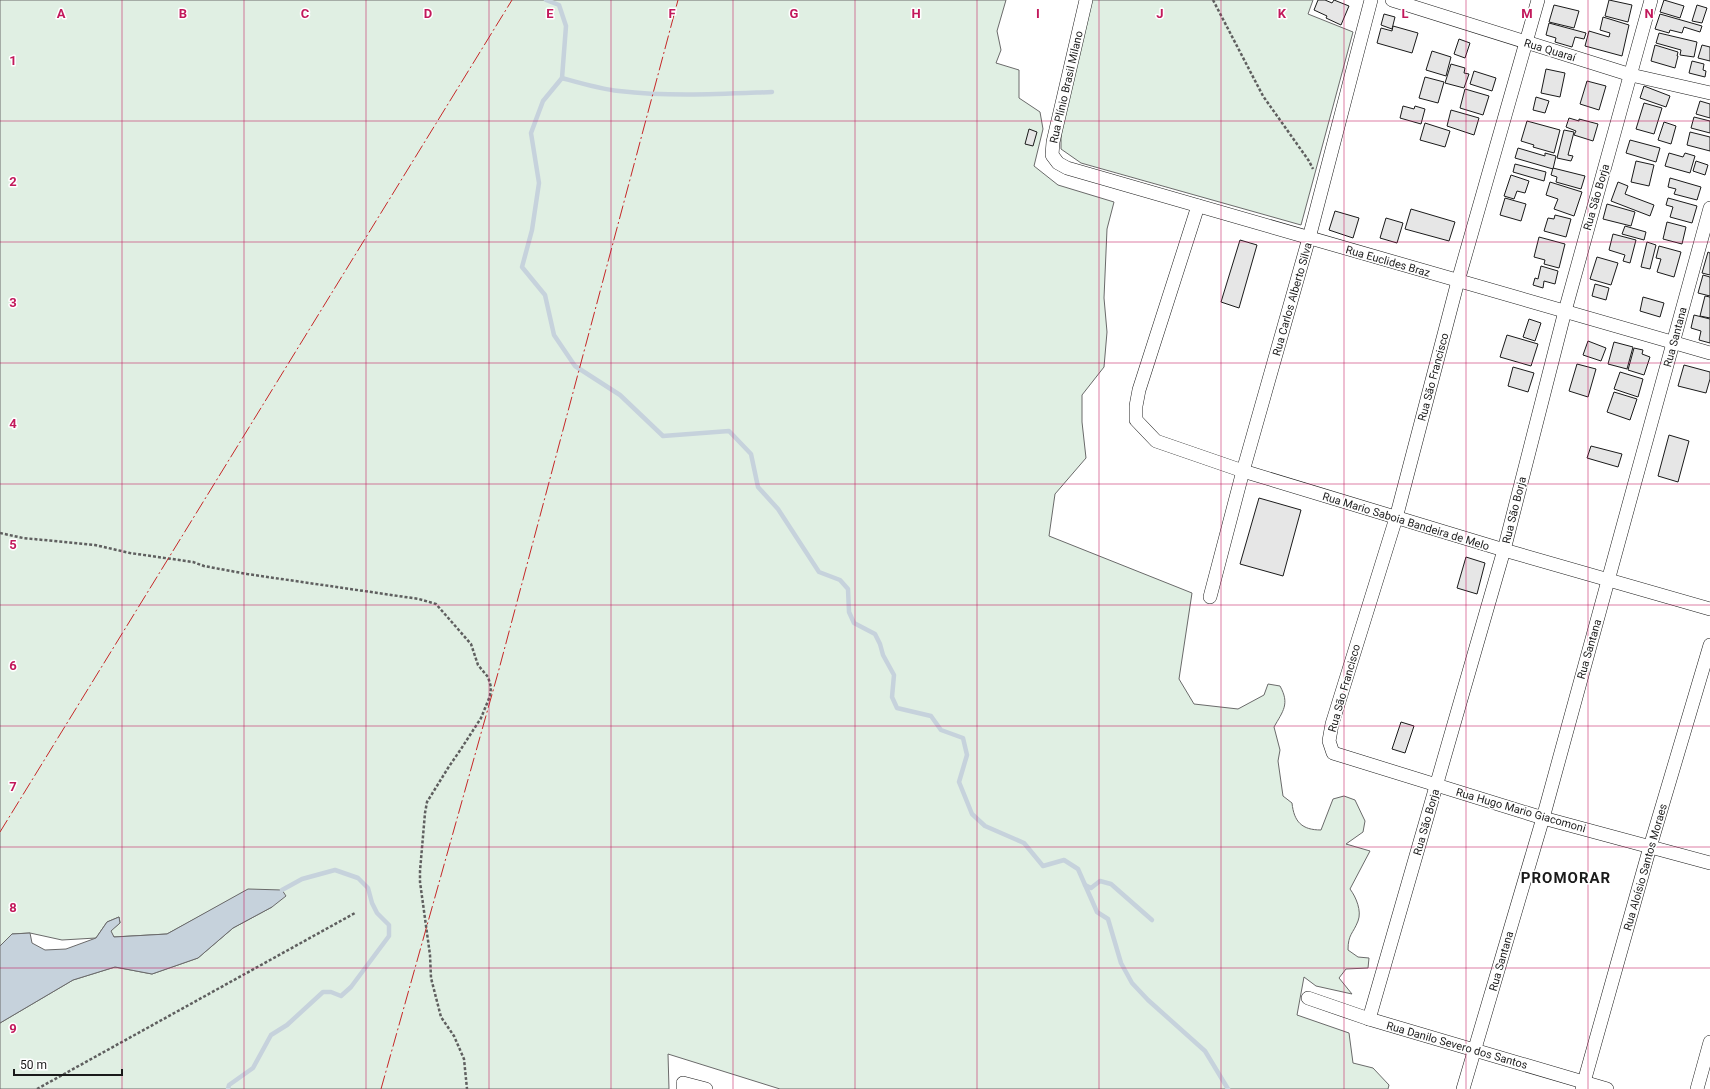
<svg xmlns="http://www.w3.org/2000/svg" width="1710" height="1089" viewBox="0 0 1710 1089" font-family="Roboto,sans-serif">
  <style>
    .green { fill: #e0efe3; stroke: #6a6a6a }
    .water { fill: #c6d2dc; stroke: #6a6a6a }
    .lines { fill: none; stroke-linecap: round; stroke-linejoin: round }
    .stream { stroke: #c6d2dc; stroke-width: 4.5 }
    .building { fill: #e6e6e6; stroke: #1a1a1a }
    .street-casing { stroke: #1a1a1a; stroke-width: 14 }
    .path { stroke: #5f5f5f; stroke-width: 2.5; stroke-dasharray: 3 2; stroke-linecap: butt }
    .street { stroke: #fff; stroke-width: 13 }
    .power { stroke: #c62828; stroke-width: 1; stroke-dasharray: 14 3 2 3; stroke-linecap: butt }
    .grid { fill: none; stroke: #c2185b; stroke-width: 1; stroke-opacity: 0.55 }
    .labels { text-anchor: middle; stroke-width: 3; stroke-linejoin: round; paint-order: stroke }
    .street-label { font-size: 11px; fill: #1a1a1a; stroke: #fff }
    .district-label { font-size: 15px; font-weight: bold; letter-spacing: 1px; fill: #1a1a1a; stroke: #fff }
    .grid-label { font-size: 13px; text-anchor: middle; font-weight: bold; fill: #c2185b; stroke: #fff; stroke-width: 3; stroke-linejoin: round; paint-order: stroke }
  </style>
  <rect width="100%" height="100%" fill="#fff"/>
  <g class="green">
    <path d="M0 0H1006L997 31 1001 50 996 63 1019 70V98L1040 112 1043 129 1034 166 1058 185 1114 202 1107 229 1104 298 1107 332 1104 367 1082 395V422L1086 458 1055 494 1049 536 1192 593 1179 679 1194 704 1238 709 1264 695 1268 684 1280 686C1290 704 1283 711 1274 727L1280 750 1278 761 1283 796 1292 803C1294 822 1302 830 1321 830L1333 799 1344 796 1355 800 1365 821 1363 832 1346 844 1370 851 1350 889C1356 897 1362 911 1358 921 1353 934 1348 934 1348 950L1358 957 1369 958 1368 968 1346 969 1339 978 1352 994 1316 986 1304 977 1297 1015 1349 1033 1353 1063 1373 1068 1389 1085 1388 1089H780L668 1054 669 1089H0V1023L73 980 115 967 152 974 198 958 233 928 272 907 248 890 167 934 114 937 110 931 120 923 119 917 107 922 96 938 62 940 30 933 12 934 0 946Z"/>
    <path d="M1092 0H1313L1308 14 1353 32 1301 225 1081 163 1061 149V126Z"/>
  </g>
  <path class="water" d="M248 889 282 890 286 896 272 907 233 928 198 958 152 974 115 967 73 980 0 1023V946L12 934 30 933 32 943 45 950 66 949 96 938 107 922 119 917 120 923 111 931 114 937 167 934Z"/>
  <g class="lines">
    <g class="stream">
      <path d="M546 0 559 5 566 26 562 78 543 101 531 133 539 183 532 230 522 267 545 295 554 335 575 366 620 395 663 436 729 431 751 454 758 487 778 509 819 572 840 580 848 589 849 612 854 623 875 634 880 644 883 655 894 675 892 697 897 708 931 716 941 730 963 738 967 755 959 782 972 814 985 826 1024 843 1043 866 1064 860 1078 869 1097 912 1108 919 1121 963 1132 983 1148 1000 1205 1051 1228 1089"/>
      <path d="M562 78C580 83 600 89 619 91 670 97 721 94 772 92"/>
      <path d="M1085 885 1091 888 1100 881 1111 884 1152 920"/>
      <path d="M228 1089 229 1085 253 1068 271 1035 287 1025 323 992H331L341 996 351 987 389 936V925L377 913 372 903 368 888 358 878 335 870 302 879 282 890"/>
    </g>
  </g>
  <g class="building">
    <path d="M1318 0H1325L1332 3 1334 0 1349 6 1341 25 1326 18 1327 16 1314 10Z"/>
    <path d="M1609 0 1632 5 1628 22 1605 16Z"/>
    <path d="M1664 0 1684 6 1680 18 1660 12Z"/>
    <path d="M1554 5 1579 11 1574 28 1549 22Z"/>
    <path d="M1697 5 1707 8 1702 23 1692 21Z"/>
    <path d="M1384 14 1395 17 1392 29 1381 25Z"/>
    <path d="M1660 14 1702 26 1700 32 1684 27 1682 33 1670 30 1669 33 1655 29Z"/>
    <path d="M1603 17 1629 25 1622 56 1585 46 1589 31 1609 37 1610 33 1600 30Z"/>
    <path d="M1549 23 1586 33 1584 39 1575 37 1572 47 1555 42 1556 38 1546 35Z"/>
    <path d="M1393 26 1418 33 1412 53 1377 43 1381 28 1392 31Z"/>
    <path d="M1659 33 1697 42 1694 57 1680 55 1681 50 1656 43Z"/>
    <path d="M1459 39 1470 43 1465 58 1454 54Z"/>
    <path d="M1655 45 1678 52 1677 56H1678L1675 68 1651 61Z"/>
    <path d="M1702 45 1710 47V61L1698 58Z"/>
    <path d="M1432 51 1451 57 1446 76 1426 70Z"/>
    <path d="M1692 61 1704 64 1703 70 1706 71 1705 77 1689 73Z"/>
    <path d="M1451 64 1465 68 1464 73 1469 74 1464 88 1445 83Z"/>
    <path d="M1546 69 1565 73 1560 97 1541 93Z"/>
    <path d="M1474 71 1496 78 1492 91 1470 84Z"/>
    <path d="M1425 77 1444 82 1438 103 1419 98Z"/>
    <path d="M1587 81 1606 86 1599 110 1580 104Z"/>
    <path d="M1644 86 1670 96 1666 107 1640 98Z"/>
    <path d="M1465 89 1489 96 1483 115 1460 108Z"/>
    <path d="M1536 97 1549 101 1545 113 1533 110Z"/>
    <path d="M1700 101 1710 104V118L1696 114Z"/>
    <path d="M1644 103 1662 108 1654 134 1636 129Z"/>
    <path d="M1403 106 1414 109 1415 106 1425 109 1421 124 1400 118Z"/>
    <path d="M1451 110 1479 118 1474 135 1447 126Z"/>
    <path d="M1694 117 1710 121V133L1691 128Z"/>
    <path d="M1569 118 1579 121V119L1598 124 1593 141 1574 135 1576 131 1566 127Z"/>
    <path d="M1527 121 1560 130 1554 153 1533 147 1534 145 1521 141Z"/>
    <path d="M1664 122 1676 126 1671 144 1658 140Z"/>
    <path d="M1425 123 1450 131 1445 147 1420 140Z"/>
    <path d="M1029 129 1037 132 1033 146 1025 144Z"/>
    <path d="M1564 130 1574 132 1568 155 1573 156 1571 161 1557 158Z"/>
    <path d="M1690 132 1710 137V151L1687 145Z"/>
    <path d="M1630 140 1660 148 1656 162 1626 153Z"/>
    <path d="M1518 148 1545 156V153L1556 156 1553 169 1515 158Z"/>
    <path d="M1669 153 1683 157 1685 153 1695 156 1690 173 1665 166Z"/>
    <path d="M1636 161 1654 165 1649 186 1631 182Z"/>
    <path d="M1696 161 1708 165 1705 175 1693 171Z"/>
    <path d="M1515 164 1546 172 1544 181 1513 172Z"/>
    <path d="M1553 168 1585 176 1581 189 1556 182 1557 177 1551 175Z"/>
    <path d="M1511 175 1529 181 1525 193 1517 191 1514 199 1504 196Z"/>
    <path d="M1670 178 1701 187 1697 200 1674 194 1676 189 1668 187Z"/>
    <path d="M1550 182 1582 192 1574 216 1554 209 1558 199 1546 195Z"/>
    <path d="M1618 182 1628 186 1625 194 1654 205 1650 216 1611 201Z"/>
    <path d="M1505 198 1526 204 1521 221 1500 215Z"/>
    <path d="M1668 198 1697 206 1692 223 1670 217 1673 207 1666 205Z"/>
    <path d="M1607 204 1635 212 1631 226 1603 219Z"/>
    <path d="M1411 209 1455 222 1449 241 1405 229Z"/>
    <path d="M1335 211 1359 218 1353 238 1329 230Z"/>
    <path d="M1555 215 1571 219 1566 237 1544 231 1548 218 1554 219Z"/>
    <path d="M1386 218 1403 223 1397 243 1380 238Z"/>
    <path d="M1667 222 1686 227 1682 244 1663 239Z"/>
    <path d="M1625 226 1646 232 1644 240 1622 234Z"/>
    <path d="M1613 234 1636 240 1630 263 1623 261 1625 255 1609 250Z"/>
    <path d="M1539 237 1565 244 1559 268 1544 264 1545 260 1534 257Z"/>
    <path d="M1240 240 1257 245 1239 308 1221 302Z"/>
    <path d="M1647 242 1656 245 1650 269 1641 267Z"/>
    <path d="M1659 246 1681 252 1674 277 1657 272 1661 259 1656 258Z"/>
    <path d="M1708 252 1710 253V275L1702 273Z"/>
    <path d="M1597 257 1618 263 1611 285 1590 279Z"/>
    <path d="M1541 266 1558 271 1555 284 1544 281 1543 288 1533 285 1535 278 1538 279Z"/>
    <path d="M1703 275 1710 277V296L1698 293Z"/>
    <path d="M1595 284 1609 288 1606 300 1592 296Z"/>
    <path d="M1705 296 1710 297V318L1700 316Z"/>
    <path d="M1643 297 1664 303 1660 317 1640 311Z"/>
    <path d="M1694 315 1710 319V343L1699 340 1701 331 1691 328Z"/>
    <path d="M1529 319 1541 323 1535 341 1523 337Z"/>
    <path d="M1507 335 1538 344 1531 366 1500 357Z"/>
    <path d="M1588 341 1606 348 1601 361 1583 355Z"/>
    <path d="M1614 342 1633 347 1627 369 1608 364Z"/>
    <path d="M1634 348 1643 350 1642 354 1650 357 1644 375 1628 370Z"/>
    <path d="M1577 364 1596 369 1588 397 1569 391Z"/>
    <path d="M1684 365 1710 372V379L1706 393 1678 386Z"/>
    <path d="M1513 367 1534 373 1528 392 1508 386Z"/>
    <path d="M1620 372 1643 379 1638 397 1614 389Z"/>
    <path d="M1614 392 1637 399 1630 420 1607 412Z"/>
    <path d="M1669 435 1689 441 1678 482 1658 476Z"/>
    <path d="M1591 446 1622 454 1618 467 1587 458Z"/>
    <path d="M1259 498 1301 510 1283 576 1240 564Z"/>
    <path d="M1466 557 1485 563 1477 594 1457 588Z"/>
    <path d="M1401 722 1414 726 1405 753 1392 749Z"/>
  </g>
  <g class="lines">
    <defs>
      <g id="street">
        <path d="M1086 0 1053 142 1052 155 1058 163 1067 168 1710 353"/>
        <path d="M1392 0 1631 75 1710 93"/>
        <path d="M1538 0 1458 281 1396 518 1332 724 1329 741 1333 753 1543 818 1710 863"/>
        <path d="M1198 206 1139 390 1136 406V420L1156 441 1243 471 1504 550 1710 609"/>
        <path d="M1210 597 1243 471 1309 238 1371 0"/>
        <path d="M1308 998 1369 1019 1607 1089"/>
        <path d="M1369 1019 1504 550 1565 311 1651 0"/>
        <path d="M683 1089V1083L706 1089"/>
        <path d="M1463 1089 1543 818 1710 208"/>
        <path d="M1582 1089 1650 847 1710 645"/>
        <path d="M1697 1089 1710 1042"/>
      </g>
    </defs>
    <use href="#street" class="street-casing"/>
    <g class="path">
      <path d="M1213 0 1263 96 1309 161 1313 169"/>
      <path d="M0 533 23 538 95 545 130 553 193 562 204 566 247 574 419 599 436 604 471 644 478 665 488 677 491 687 490 696 481 718 461 749 448 768 427 802 425 813 420 871V882L430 955 431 978 441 1017 454 1036 464 1059 467 1089"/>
      <path d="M37 1089 355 913"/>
    </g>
    <use href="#street" class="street"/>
    <g class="power">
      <path d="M0 832 512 0"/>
      <path d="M381 1089 498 673 678 0"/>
    </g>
  </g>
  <path class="grid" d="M122 0V1089M244 0V1089M366 0V1089M489 0V1089M611 0V1089M733 0V1089M855 0V1089M977 0V1089M1099 0V1089M1221 0V1089M1344 0V1089M1466 0V1089M1588 0V1089M0 121H1710M0 242H1710M0 363H1710M0 484H1710M0 605H1710M0 726H1710M0 847H1710M0 968H1710"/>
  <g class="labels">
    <g class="street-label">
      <text transform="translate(1550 50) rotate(17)" y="4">Rua Quaraí</text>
      <text transform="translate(1066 87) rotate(-77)" y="4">Rua Plínio Brasil Milano</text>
      <text transform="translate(1596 197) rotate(-74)" y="4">Rua São Borja</text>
      <text transform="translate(1388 261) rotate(16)" y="4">Rua Euclides Braz</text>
      <text transform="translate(1292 299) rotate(-74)" y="4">Rua Carlos Alberto Silva</text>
      <text transform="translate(1675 337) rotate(-75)" y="4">Rua Santana</text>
      <text transform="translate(1433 377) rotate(-75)" y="4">Rua São Francisco</text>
      <text transform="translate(1514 510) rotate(-76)" y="4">Rua São Borja</text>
      <text transform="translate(1406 521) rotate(17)" y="4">Rua Mario Saboia Bandeira de Melo</text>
      <text transform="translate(1589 649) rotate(-74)" y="4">Rua Santana</text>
      <text transform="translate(1344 688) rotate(-74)" y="4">Rua São Francisco</text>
      <text transform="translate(1521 810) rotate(16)" y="4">Rua Hugo Mario Giacomoni</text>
      <text transform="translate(1426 822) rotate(-74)" y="4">Rua São Borja</text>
      <text transform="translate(1645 867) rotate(-74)" y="4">Rua Aloísio Santos Moraes</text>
      <text transform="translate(1501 961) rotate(-74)" y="4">Rua Santana</text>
      <text transform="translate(1457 1045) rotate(16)" y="4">Rua Danilo Severo dos Santos</text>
    </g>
    <g class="district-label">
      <text x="1566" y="883">PROMORAR</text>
    </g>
  </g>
  <g class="grid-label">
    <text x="61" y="18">A</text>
    <text x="183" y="18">B</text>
    <text x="305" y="18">C</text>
    <text x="428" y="18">D</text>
    <text x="550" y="18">E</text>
    <text x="672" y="18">F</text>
    <text x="794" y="18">G</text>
    <text x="916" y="18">H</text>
    <text x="1038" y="18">I</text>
    <text x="1160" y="18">J</text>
    <text x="1282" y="18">K</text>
    <text x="1405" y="18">L</text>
    <text x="1527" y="18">M</text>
    <text x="1649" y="18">N</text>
    <text x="13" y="65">1</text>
    <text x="13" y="186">2</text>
    <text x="13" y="307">3</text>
    <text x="13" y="428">4</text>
    <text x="13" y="549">5</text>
    <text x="13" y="670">6</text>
    <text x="13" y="791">7</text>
    <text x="13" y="912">8</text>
    <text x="13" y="1033">9</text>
  </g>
  <path d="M14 1069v6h108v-6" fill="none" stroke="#1a1a1a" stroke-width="2"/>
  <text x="20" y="1069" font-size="12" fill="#1a1a1a" stroke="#ffffff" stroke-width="3" paint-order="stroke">50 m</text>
</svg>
